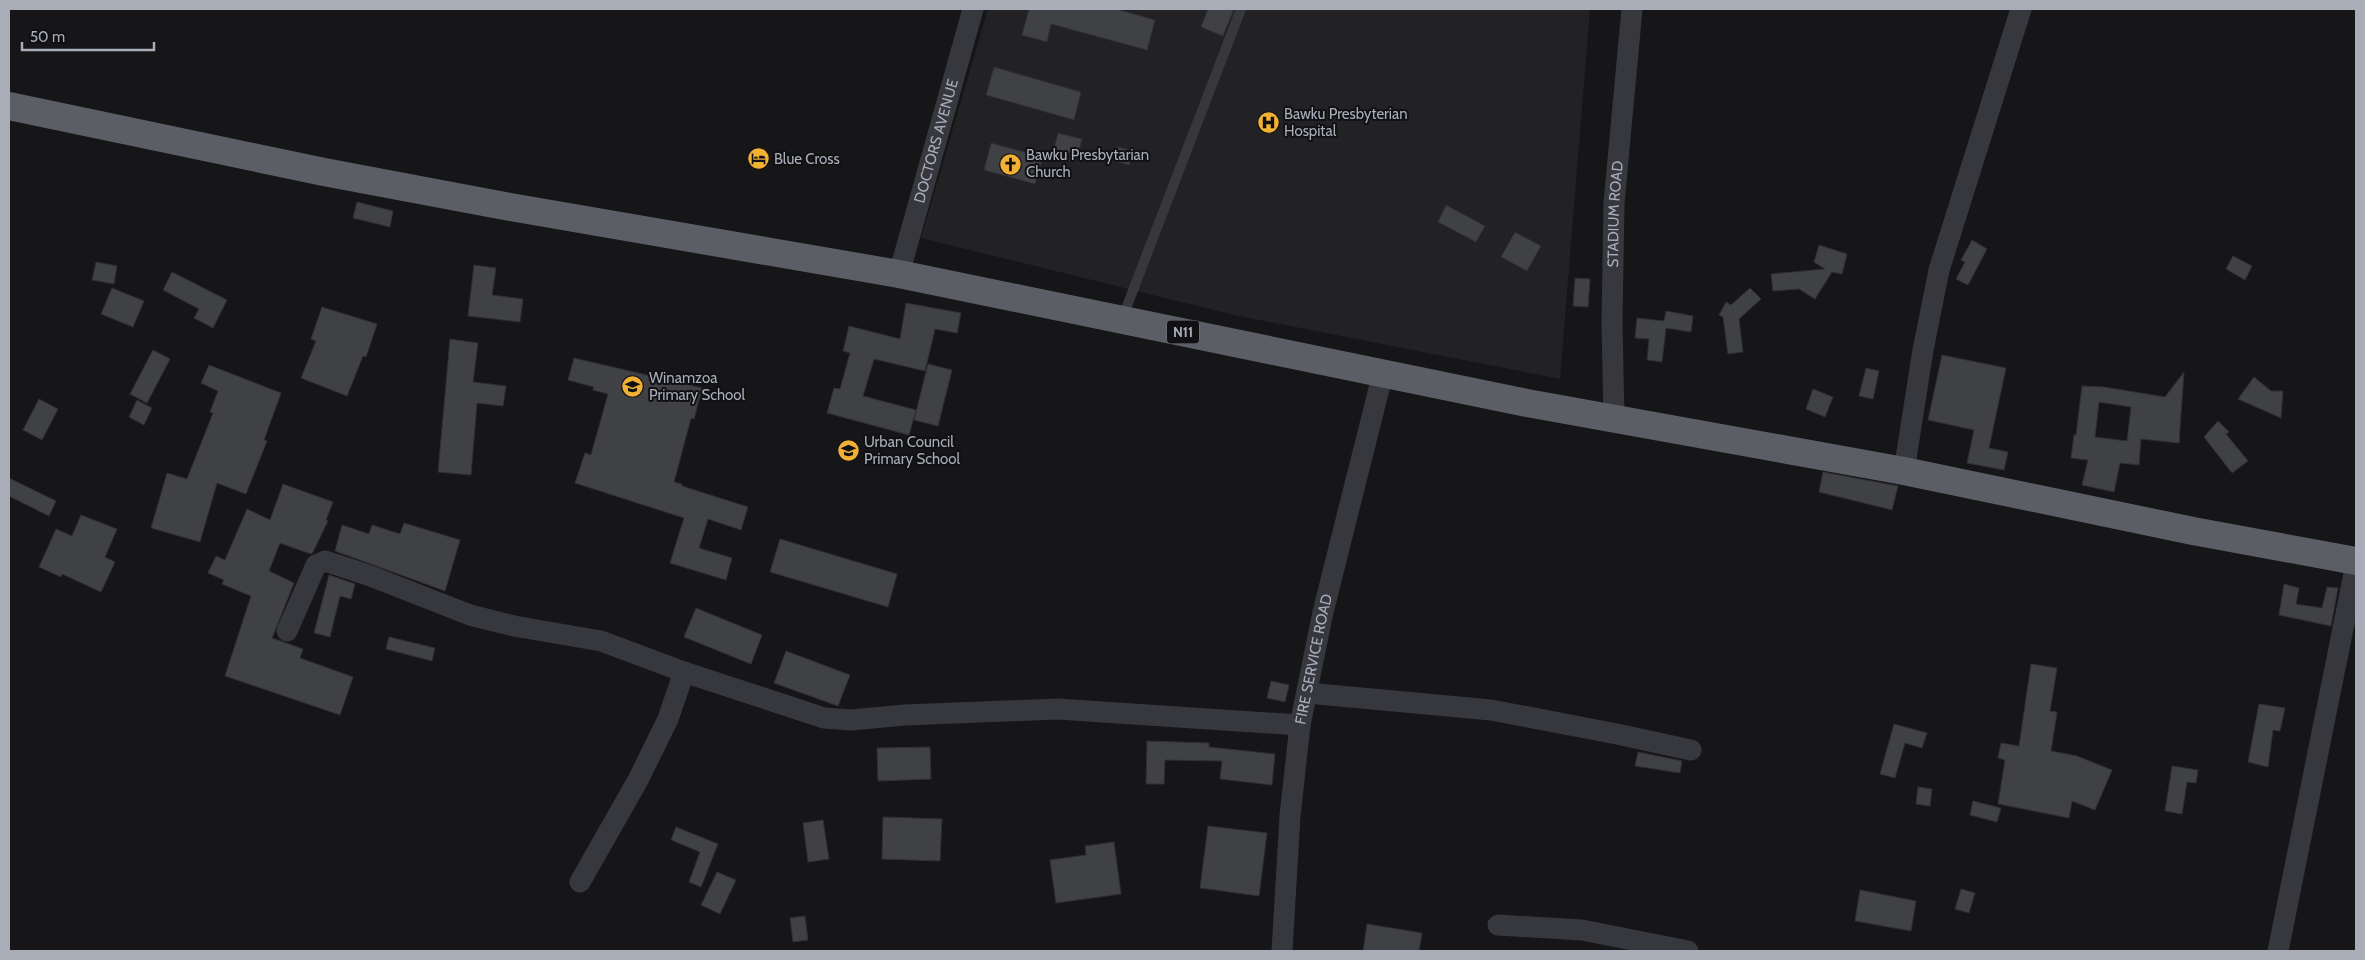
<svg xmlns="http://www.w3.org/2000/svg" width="2365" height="960" viewBox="0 0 2365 960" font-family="Cabin,sans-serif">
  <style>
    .built { fill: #222225 }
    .building { fill: #404145; stroke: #303034; fill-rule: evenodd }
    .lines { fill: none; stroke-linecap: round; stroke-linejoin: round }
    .service { stroke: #37383d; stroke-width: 10 }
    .minor { stroke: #37383d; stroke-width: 21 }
    .trunk { stroke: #5b5e65; stroke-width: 28 }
    .labels { text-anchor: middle; stroke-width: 4; stroke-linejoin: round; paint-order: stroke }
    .shield { fill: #111113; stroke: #7b7e86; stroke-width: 1 }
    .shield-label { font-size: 14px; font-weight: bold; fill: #a8adb8 }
    .poi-label { font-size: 15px; fill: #a8adb8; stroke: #111113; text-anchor: start }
    .street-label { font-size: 15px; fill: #a8adb8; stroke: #111113 }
  </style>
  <rect width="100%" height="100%" fill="#161618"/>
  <path class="built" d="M988 9H1590L1560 379 1234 315 921 238Z"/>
  <g class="building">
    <path d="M1029 9H1116L1155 20 1147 50 1051 24 1047 42 1022 35Z"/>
    <path d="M1208 9H1234L1223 36 1201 27Z"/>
    <path d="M994 67 1081 92 1074 120 986 95Z"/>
    <path d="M1058 133 1082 139 1078 155 1054 149Z"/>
    <path d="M991 143 1043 157 1035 184 984 170Z"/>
    <path d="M1118 147 1133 151 1129 165 1114 161Z"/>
    <path d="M357 202 393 211 390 227 353 218Z"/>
    <path d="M1446 205 1485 226 1476 242 1438 222Z"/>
    <path d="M1515 232 1541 246 1527 271 1501 257Z"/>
    <path d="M1972 240 1987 249 1968 285 1956 279 1965 262 1961 260Z"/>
    <path d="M1819 245 1847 254 1842 274 1832 272 1815 299 1799 289 1773 291 1771 274 1825 269 1814 262Z"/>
    <path d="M2233 256 2252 266 2245 280 2226 269Z"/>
    <path d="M96 262 117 266 114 284 92 280Z"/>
    <path d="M474 265 496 268 492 295 523 299 520 322 468 316Z"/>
    <path d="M172 272 227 300 213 328 194 318 199 309 163 290Z"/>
    <path d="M1575 278 1590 279 1588 307 1573 306Z"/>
    <path d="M112 288 144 301 133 327 101 314Z"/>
    <path d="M1750 288 1761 299 1739 319 1743 352 1728 354 1723 317 1719 315 1726 302 1731 305Z"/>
    <path d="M906 303 961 313 957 333 935 329 925 371 874 359 863 396 916 410 909 435 827 413 834 388 840 389 850 353 843 351 849 326 900 339Z"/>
    <path d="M322 307 377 324 366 357 363 356 347 396 301 378 316 341 311 339Z"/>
    <path d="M1666 311 1693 316 1691 332 1666 328 1662 362 1647 360 1649 339 1635 338 1637 318 1664 321Z"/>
    <path d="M450 339 478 343 473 382 506 386 503 406 477 403 471 475 438 472Z"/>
    <path d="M153 350 170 359 147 403 130 394Z"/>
    <path d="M1942 355 2006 368 1989 448 2008 452 2004 470 1967 463 1974 430 1928 420Z"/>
    <path d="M574 358 702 388 694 419 691 418 674 482 682 484V486L748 507 741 530 708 519 699 548 732 558 726 580 670 563 684 518 575 483 585 453 591 455 608 394 593 390 594 387 568 380Z"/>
    <path d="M928 364 952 370 938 426 914 420Z"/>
    <path d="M209 365 281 393 264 440 267 441 246 494 217 483 200 542 151 528 167 473 187 479 213 413 210 412 218 391 201 383Z"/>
    <path d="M1866 368 1879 371 1873 399 1859 396Z"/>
    <path d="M2184 372 2179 443 2141 439 2139 465 2120 463 2114 492 2082 485 2088 460 2071 458 2074 435H2076L2082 386 2104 387 2165 397ZM2099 402 2131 407 2127 441 2095 437Z"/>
    <path d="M2254 377 2271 391H2283L2281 418 2238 399Z"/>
    <path d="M1813 389 1833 397 1825 417 1806 409Z"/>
    <path d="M39 399 58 409 42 440 23 430Z"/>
    <path d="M137 400 152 408 144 425 129 417Z"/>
    <path d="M2218 421 2229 432 2226 434 2248 461 2232 473 2204 437Z"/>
    <path d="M1823 472 1898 486 1892 510 1819 492Z"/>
    <path d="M9 478 56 501 49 516 9 496Z"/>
    <path d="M283 484 333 502 326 520 328 521 313 552 311 554 280 543 269 571 294 583 272 638 303 649 300 658 353 677 340 715 225 676 251 596 222 584 224 580 208 573 216 556 225 560 247 509 270 520Z"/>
    <path d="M81 515 117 529 105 557 115 562 101 592 62 574 61 577 39 567 56 529 72 536Z"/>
    <path d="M404 523 460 540 445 591 335 551 342 525 369 534 372 525 400 534Z"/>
    <path d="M780 539 897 574 888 607 770 572Z"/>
    <path d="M329 575 355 584 351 599 340 596 330 637 314 633Z"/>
    <path d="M2284 584 2299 588 2296 604 2322 608 2327 587 2338 588 2331 626 2279 615Z"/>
    <path d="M696 608 762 635 751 664 684 637Z"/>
    <path d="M389 637 435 648 432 661 386 649Z"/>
    <path d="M786 651 850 675 838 706 774 683Z"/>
    <path d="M2031 664 2057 668 2050 711 2057 712 2051 751 2077 756 2112 770 2095 810 2072 801 2069 818 1998 804 2005 760 1998 758 2001 743 2019 746Z"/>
    <path d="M1271 681 1289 685 1285 702 1267 698Z"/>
    <path d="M2259 704 2285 708 2280 731 2273 730 2268 767 2248 762Z"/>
    <path d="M1894 724 1927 733 1922 748 1905 743 1895 778 1880 774Z"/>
    <path d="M1147 741 1209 743V747L1275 754 1272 785 1220 779 1222 761 1165 760 1164 784H1146Z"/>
    <path d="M930 747 931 779 878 781 877 748Z"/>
    <path d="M1638 752 1682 761 1680 773 1635 766Z"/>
    <path d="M2172 766 2198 770 2196 783 2187 782 2182 814 2165 811Z"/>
    <path d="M1918 787 1932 789 1930 806 1916 804Z"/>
    <path d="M1973 801 2001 808 1997 822 1970 815Z"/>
    <path d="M883 817 942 819 940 861 882 859Z"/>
    <path d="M823 820 829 859 808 862 803 823Z"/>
    <path d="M1208 826 1267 833 1259 896 1200 888Z"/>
    <path d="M676 827 718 844 701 887 689 882 700 852 671 840Z"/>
    <path d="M1114 842 1121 894 1056 903 1050 860 1086 855 1085 846Z"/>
    <path d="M717 872 736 880 720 914 701 905Z"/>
    <path d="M1961 889 1975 893 1969 913 1955 909Z"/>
    <path d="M1860 890 1916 901 1911 931 1855 921Z"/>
    <path d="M805 916 808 940 793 942 790 918Z"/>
    <path d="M1367 924 1422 933 1419 951H1363Z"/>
  </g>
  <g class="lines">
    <path class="service" d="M1122 319 1241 9"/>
    <g class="minor">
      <path id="s1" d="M899 274 973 9"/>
      <path id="s2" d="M1614 419 1612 322 1614 203 1632 9"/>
      <path d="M1904 471 1923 350 1939 270 2021 9"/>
      <path d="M287 631 316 565 325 561 368 575 470 615 514 626 601 641 684 672 824 718 851 720 905 715 1058 709 1300 725"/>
      <path d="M1307 693 1491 710 1617 734 1691 750"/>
      <path d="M580 882 638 780 668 719 684 672"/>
      <path d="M1498 925 1582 930 1688 951"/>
      <path id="s3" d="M1282 951 1290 816 1300 725 1323 612 1383 373"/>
      <path d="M2278 951 2356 564"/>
    </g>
    <path class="trunk" d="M9 106 324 172 510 207 899 274 1527 403 1904 471 2193 531 2356 561"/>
  </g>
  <defs>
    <symbol id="hospital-disc" viewBox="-11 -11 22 22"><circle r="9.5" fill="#f2b134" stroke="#111113"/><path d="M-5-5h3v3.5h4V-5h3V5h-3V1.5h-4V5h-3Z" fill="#111"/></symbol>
    <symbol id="hotel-disc" viewBox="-11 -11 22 22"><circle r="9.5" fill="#f2b134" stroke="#111113"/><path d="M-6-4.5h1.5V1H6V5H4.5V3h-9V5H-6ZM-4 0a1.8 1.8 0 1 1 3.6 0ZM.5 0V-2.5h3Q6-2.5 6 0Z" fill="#111"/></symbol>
    <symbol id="church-disc" viewBox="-11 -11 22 22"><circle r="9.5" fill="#f2b134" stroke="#111113"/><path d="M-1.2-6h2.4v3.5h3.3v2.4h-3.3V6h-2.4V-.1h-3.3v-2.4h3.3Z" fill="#111"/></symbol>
    <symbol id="school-disc" viewBox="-11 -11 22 22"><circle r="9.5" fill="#f2b134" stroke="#111113"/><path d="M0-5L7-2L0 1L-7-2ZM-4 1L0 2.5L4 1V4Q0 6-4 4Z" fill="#111"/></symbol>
  </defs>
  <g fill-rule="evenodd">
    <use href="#hospital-disc" x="1256" y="110" width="25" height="25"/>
    <use href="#hotel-disc" x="746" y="146" width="25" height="25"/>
    <use href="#church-disc" x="998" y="152" width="25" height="25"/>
    <use href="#school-disc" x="620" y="374" width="25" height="25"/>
    <use href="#school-disc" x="836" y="438" width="25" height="25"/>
  </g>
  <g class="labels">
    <rect class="shield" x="1167" y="320.5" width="32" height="23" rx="4"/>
    <g class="shield-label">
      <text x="1183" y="337">N11</text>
    </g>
    <g class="poi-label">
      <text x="1284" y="119">Bawku Presbyterian<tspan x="1284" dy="17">Hospital</tspan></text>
      <text x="1026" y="160">Bawku Presbytarian<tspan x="1026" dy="17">Church</tspan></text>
      <text x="774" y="164">Blue Cross</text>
      <text x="649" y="383">Winamzoa<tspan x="649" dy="17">Primary School</tspan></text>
      <text x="864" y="447">Urban Council<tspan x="864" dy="17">Primary School</tspan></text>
    </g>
    <g class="street-label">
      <text dy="5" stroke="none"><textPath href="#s1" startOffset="138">DOCTORS AVENUE</textPath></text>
      <text dy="5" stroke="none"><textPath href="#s2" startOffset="205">STADIUM ROAD</textPath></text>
      <text dy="5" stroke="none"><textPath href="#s3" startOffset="294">FIRE SERVICE ROAD</textPath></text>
    </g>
  </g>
  <rect width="2365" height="960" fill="none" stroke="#a8adb8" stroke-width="20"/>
  <path d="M22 42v8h132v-8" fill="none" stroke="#a8adb8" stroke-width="2.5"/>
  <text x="30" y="42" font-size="15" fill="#a8adb8" stroke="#111113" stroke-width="4" paint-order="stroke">50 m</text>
</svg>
